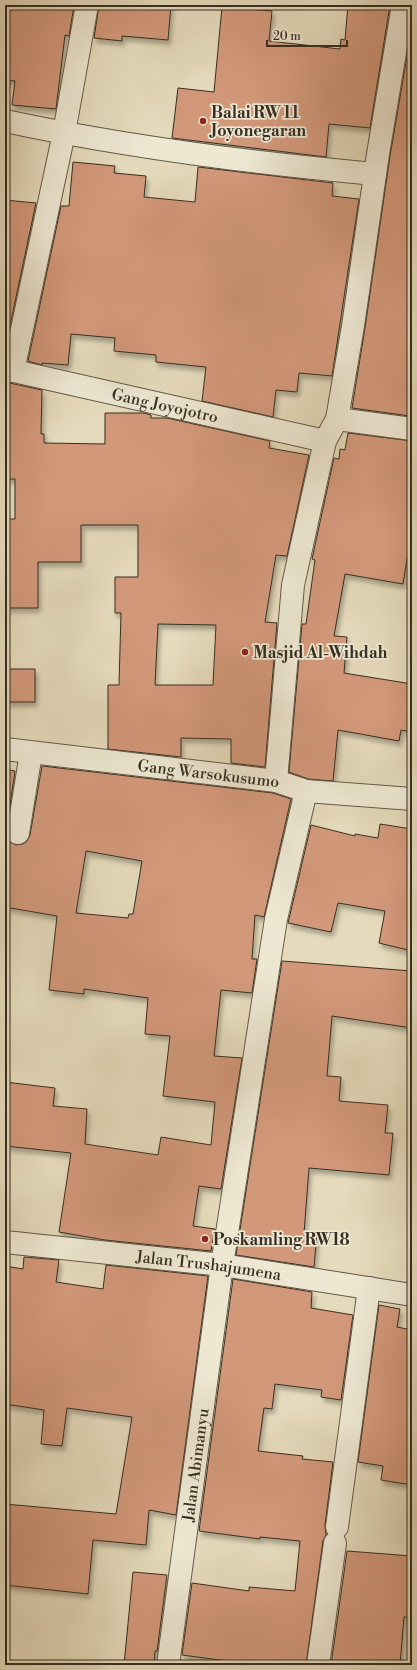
<svg xmlns="http://www.w3.org/2000/svg" width="417" height="1670" viewBox="0 0 417 1670" font-family="'Libre Bodoni',serif">
  <style>
    .building { fill: #d2987a; stroke: #372e21; fill-rule: evenodd; filter: url(#shadow) }
    .lines { fill: none; stroke-linecap: round; stroke-linejoin: round }
    .minor-casing { stroke: #625948; stroke-width: 24 }
    .minor { stroke: #eee8d3; stroke-width: 22 }
    .poi-dot { fill: #8f2418; stroke: #eee8d3; stroke-width: 1.5 }
    .labels { text-anchor: middle; stroke-width: 3.5; stroke-linejoin: round; paint-order: stroke }
    .poi-label { font-size: 16px; font-weight: bold; fill: #372e21; stroke: #eee8d3; text-anchor: start }
    .street-label { font-size: 16px; fill: #372e21; stroke: #eee8d3 }
  </style>
  <defs>
    <filter id="shadow"><feDropShadow dx="2.5" dy="4.5" stdDeviation="2" flood-color="#0004"/></filter>
  </defs>
  <rect width="100%" height="100%" fill="#e5dbbc"/>
  <filter id="stains"><feTurbulence type="fractalNoise" baseFrequency=".005" numOctaves="4"/><feColorMatrix values="0 0 0 0 .2 0 0 0 0 .09 0 0 0 0 .02 0 0 0 .5 -.17"/></filter>
  <radialGradient id="worn" r=".72"><stop offset=".6" stop-color="#630" stop-opacity="0"/><stop offset="1" stop-color="#630" stop-opacity=".3"/></radialGradient>
  <g class="building">
    <path d="M5 5H74L69 36 65 35 56 109 12 105 15 81 5 80Z"/>
    <path d="M99 5H171L168 40 122 36V41L94 38Z"/>
    <path d="M348 5H390L370 128 329 124 326 157 172 138 178 88 214 92 222 7 272 11 269 41 340 49 341 39 345 40Z"/>
    <path d="M412 27V406L410 416 352 408 365 328 390 156Z"/>
    <path d="M73 162 115 166 114 173 146 176 144 197 195 202 198 167 333 183 332 196 359 199 332 376 299 373 297 392 276 390 273 417 202 401 206 367 156 362V355L114 351 115 338 71 334 68 365 42 363V365L28 361 61 206H69Z"/>
    <path d="M5 200 36 203 5 349Z"/>
    <path d="M5 382 42 390 41 434H44V443L105 444V413H144L151 415V418H167L270 441 269 448 309 455 287 556 276 555 265 622 277 623 265 767 231 763V739L181 738V757L108 749V685H119L121 613H115V577H138V525H81V562H38V608H5V576H7L9 519H15V479H5ZM158 624 216 625 213 685H155Z"/>
    <path d="M348 433 412 441V548L409 547 403 584 345 574 334 636 347 637 344 673 412 684V732L401 730 399 741 338 730 333 781 308 779 289 772 302 624H306L315 560 312 559 334 458 339 459 340 449 345 450Z"/>
    <rect x="5" y="669" width="30" height="33"/>
    <path d="M42 766 273 793 291 799 264 917 255 915 252 959H257L252 993 221 990 214 1056 242 1058 221 1189 199 1186 193 1226 215 1229 211 1251 105 1240 59 1232 71 1153 5 1146V1082L55 1088 53 1106 87 1109 85 1144 158 1155 161 1137 211 1145 215 1102 163 1096 170 1036 145 1034 148 998 84 989V994L49 990 57 916 5 907V769L15 771 6 831V837L10 842 16 845 23 844 27 841 30 835ZM86 851 142 861 133 914H129L128 918 76 913Z"/>
    <path d="M380 824 412 829V951L379 943 385 911 338 903 331 932 288 923 311 825 355 836V834L378 838Z"/>
    <path d="M282 961 412 971V1028L332 1016 327 1076 341 1077 339 1101 388 1105 385 1133H393L389 1175 309 1168 304 1233 317 1234 314 1267 236 1255Z"/>
    <path d="M24 1257 59 1260 56 1282 103 1289 106 1265 208 1276 176 1515 149 1510 146 1545 93 1540 88 1594 5 1585V1504L116 1514 132 1417 67 1408 62 1446 41 1444 44 1410 5 1404V1266L23 1269Z"/>
    <path d="M233 1279 312 1292 311 1308 353 1315 341 1400 321 1397 322 1390 275 1384 272 1409 264 1408 258 1451 303 1456 302 1459 333 1462 325 1525 326 1535 323 1541 306 1665H242L243 1663 182 1655 192 1583 249 1591V1587L295 1591 300 1541 260 1537V1539L199 1531Z"/>
    <path d="M379 1305 400 1309 397 1327 412 1330V1485L381 1480 383 1466 358 1462Z"/>
    <path d="M347 1551 412 1556 410 1617H404L400 1665H331Z"/>
    <path d="M133 1572 167 1575 157 1651H155L154 1665H124Z"/>
  </g>
  <g class="lines">
    <defs>
      <g id="minor">
        <path d="M5 121C127 147 251 163 375 174"/>
        <path id="s1" d="M5 369 325 441"/>
        <path d="M13 371 64 133 87 5"/>
        <path d="M337 419 412 429"/>
        <path id="s2" d="M5 749 276 781 306 791 412 799"/>
        <path d="M276 781 293 585 325 441 337 419 353 326 378 154 403 5"/>
        <path d="M18 833 31 753"/>
        <path id="s3" d="M5 1242 222 1265 412 1295"/>
        <path d="M337 1527 369 1288"/>
        <path id="s4" d="M168 1665 222 1265 276 919 306 791"/>
        <path d="M318 1665 335 1543"/>
      </g>
    </defs>
    <use href="#minor" class="minor-casing"/>
    <use href="#minor" class="minor"/>
  </g>
  <g class="poi-dot">
    <circle cx="203" cy="121" r="4"/>
    <circle cx="245" cy="652" r="4"/>
    <circle cx="205" cy="1239" r="4"/>
  </g>
  <g class="labels">
    <g class="poi-label">
      <text x="211" y="118">Balai RW 11<tspan x="211" dy="18">Joyonegaran</tspan></text>
      <text x="253" y="658">Masjid Al-Wihdah</text>
      <text x="213" y="1245">Poskamling RW18</text>
    </g>
    <g class="street-label">
      <text dy="6" stroke="none"><textPath href="#s1" startOffset="164">Gang Joyojotro</textPath></text>
      <text dy="6" stroke="none"><textPath href="#s2" startOffset="205">Gang Warsokusumo</textPath></text>
      <text dy="6" stroke="none"><textPath href="#s3" startOffset="205">Jalan Trushajumena</textPath></text>
      <text dy="6" stroke="none"><textPath href="#s4" startOffset="202">Jalan Abimanyu</textPath></text>
    </g>
  </g>
  <rect width="417" height="1670" fill="none" stroke="#e5dbbc" stroke-width="20"/>
  <rect x="6" y="6" width="405" height="1658" fill="none" stroke="#372e21" stroke-width="2"/>
  <rect x="10" y="10" width="397" height="1650" fill="none" stroke="#372e21"/>
  <path d="M267 40v6h80v-6" fill="none" stroke="#372e21" stroke-width="2"/>
  <text x="273" y="40" font-size="12" fill="#372e21" stroke="#eee8d3" stroke-width="3" paint-order="stroke">20 m</text>
  <rect width="100%" height="100%" filter="url(#stains)"/>
  <rect width="100%" height="100%" fill="url(#worn)"/>
</svg>
